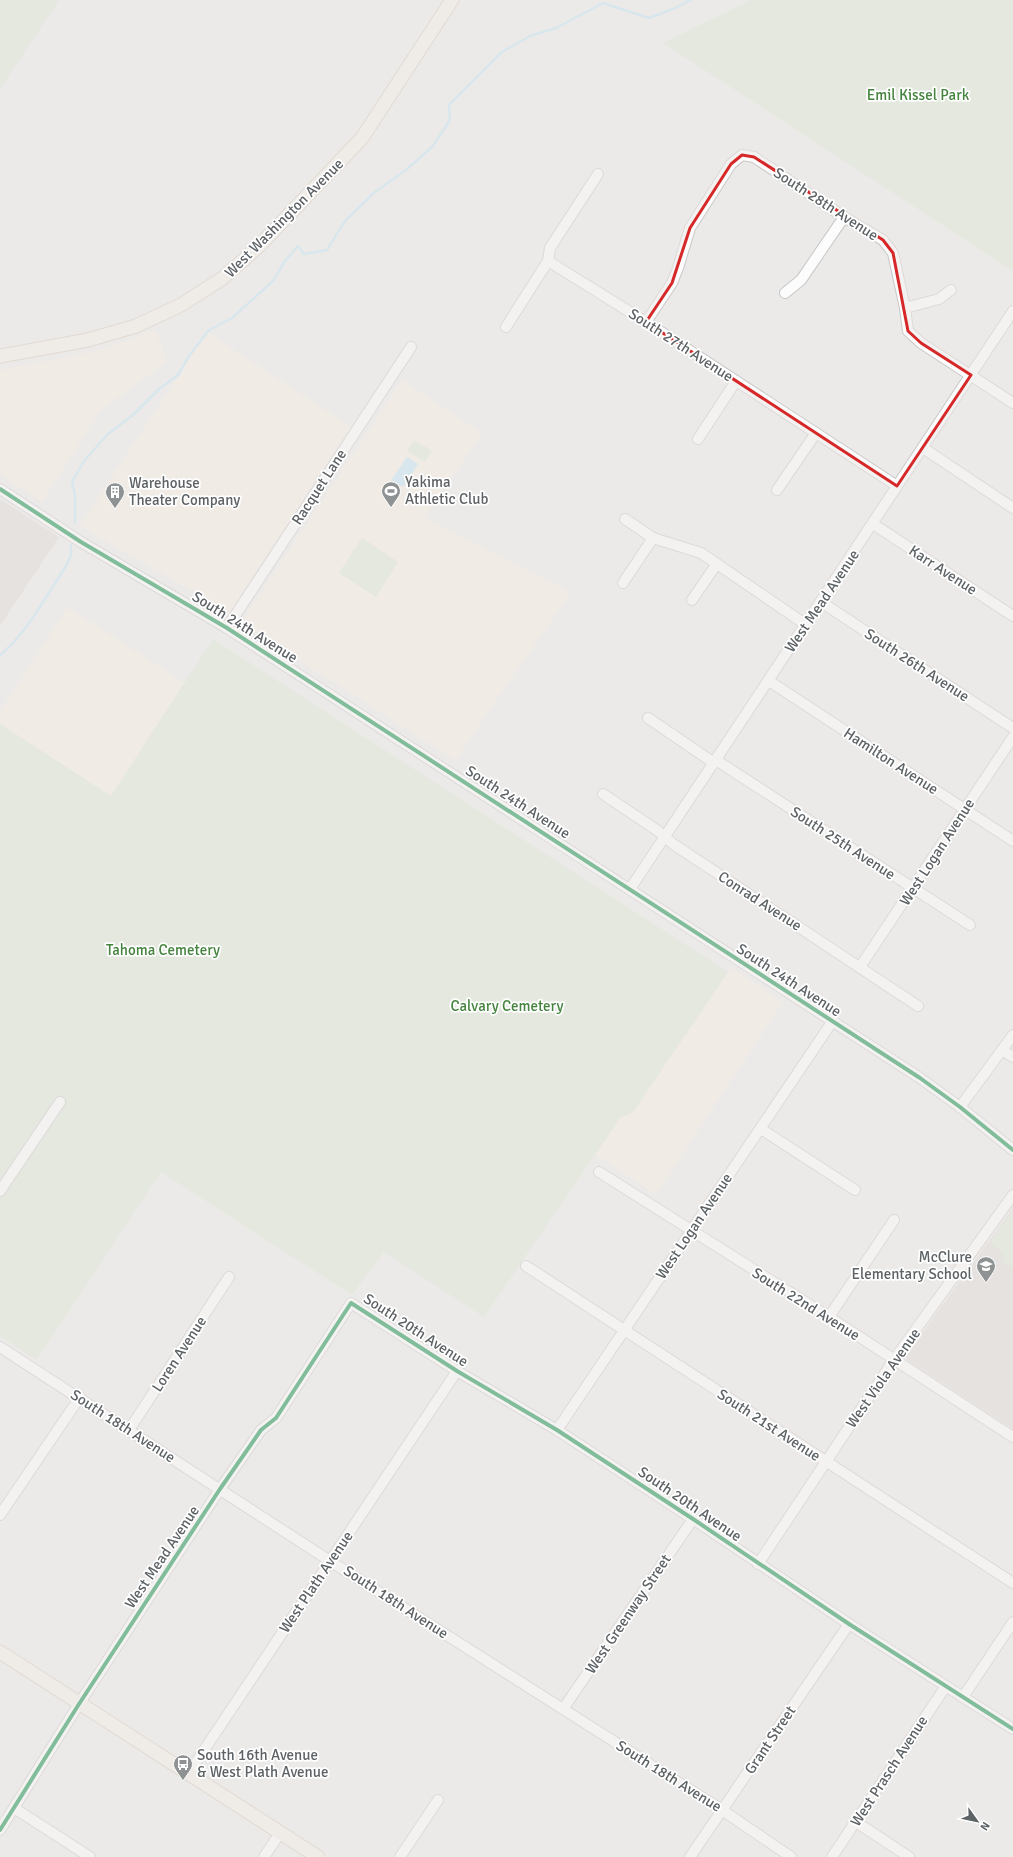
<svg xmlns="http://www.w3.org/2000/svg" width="1013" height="1857" viewBox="0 0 1013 1857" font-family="Signika,sans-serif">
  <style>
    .commercial { fill: #f4ede2 }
    .industrial { fill: #dcd9d8 }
    .education { fill: #dcdad6 }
    .green { fill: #d9e7d4 }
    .water { fill: #bfe4f3 }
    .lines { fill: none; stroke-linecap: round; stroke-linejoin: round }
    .stream { stroke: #bfe4f3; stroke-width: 2.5 }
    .minor-casing { stroke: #c9c8c8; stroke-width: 12 }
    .major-casing { stroke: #d2c7b8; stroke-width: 15 }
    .minor { stroke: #fcfcfc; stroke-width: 10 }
    .major { stroke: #f2efe9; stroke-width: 13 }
    .cycleway-casing { stroke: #fff; stroke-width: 6 }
    .cycleway { stroke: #00873e; stroke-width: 4 }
    .marked { fill: none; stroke: #d62828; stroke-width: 3; stroke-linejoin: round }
    .labels { text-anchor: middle; stroke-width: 3.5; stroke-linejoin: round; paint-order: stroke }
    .park-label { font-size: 15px; fill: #44833d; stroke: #fff }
    .street-label { font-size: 15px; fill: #5d6265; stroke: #fff }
    .poi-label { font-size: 15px; fill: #5d6265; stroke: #fff; text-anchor: start }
  </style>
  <rect width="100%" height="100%" fill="#eceae8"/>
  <g class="commercial">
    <path d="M156 330 166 362 100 411 42 502 0 474V370L101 350Z"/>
    <path d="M207 332 351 427 229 612 80 526Z"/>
    <path d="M402 380 482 433 424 518 571 592 455 760 241 623Z"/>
    <path d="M68 607 184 683 111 796 0 724V711Z"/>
    <path d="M731 968 783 1002 656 1194 595 1154 620 1118 633 1112Z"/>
  </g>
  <path class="industrial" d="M0 499 59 537 0 626Z"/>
  <path class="education" d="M1013 1208V1429L904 1358Z"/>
  <g class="green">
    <path d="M0 0H59L0 89Z"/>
    <path d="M751 0H1013V271L663 43Z"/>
    <path d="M414 440 432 451 425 462 407 451Z"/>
    <path d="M362 538 398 562 376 597 339 573Z"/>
    <path d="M213 639 728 972 633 1112 620 1118 484 1317 384 1252 352 1295 161 1172 36 1360 0 1336V724L111 796Z"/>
    <path d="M1013 1210V1268L1003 1262V1254L990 1242Z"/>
  </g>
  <path class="water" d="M407 457 418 464 403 487 391 480Z"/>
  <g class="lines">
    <g class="stream">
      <path d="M75 522V495L72 482 84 461 108 434 134 414 159 389 178 375 189 356 209 330 232 318 273 281 285 261 298 246 304 254 327 250 345 221 375 192 406 170 433 146 450 120 449 105 502 52 530 36 556 28 603 3 649 18 673 9 691 0"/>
      <path d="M0 655C28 632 46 596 66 566L71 555V545"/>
    </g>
    <defs>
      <g id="minor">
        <path d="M598 174 550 248 548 261 646 322 897 486"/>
        <path d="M785 293 801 280 844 217"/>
        <path d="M905 308 939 299 951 290"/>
        <path d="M646 322 672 283 678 268 690 228 731 164 742 155 754 157 844 217 883 240 893 253 905 308 908 331 921 343 1013 403"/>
        <path d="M506 327 548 261"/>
        <path d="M698 439 736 381"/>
        <path d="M923 448 1013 508"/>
        <path d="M0 489 81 542 227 628 920 1078 960 1107 1013 1150"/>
        <path d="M777 490 816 433"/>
        <path d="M625 519 653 538 701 553 805 624"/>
        <path d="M873 524 1013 616"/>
        <path d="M623 583 653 538"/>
        <path d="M692 600 716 565"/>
        <path d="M821 602 1013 728"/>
        <path d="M227 628 411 347"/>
        <path d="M769 681 1013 841"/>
        <path d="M648 718 714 763"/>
        <path d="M716 760 970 925"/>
        <path d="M603 794 658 831 673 844 918 1006"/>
        <path d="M630 889 1013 311"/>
        <path d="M860 967 1013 737"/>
        <path d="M1002 1050 1013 1057"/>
        <path d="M960 1107 1013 1035"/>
        <path d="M761 1129 855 1190"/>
        <path d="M599 1172 829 1317 1013 1437"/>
        <path d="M0 1191 60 1102"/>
        <path d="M526 1266 1013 1583"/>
        <path d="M829 1317 894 1220"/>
        <path d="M0 1347 330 1561 722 1810 791 1857"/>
        <path d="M129 1430 229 1277"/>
        <path d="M557 1430 832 1022"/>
        <path d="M0 1515 80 1397"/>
        <path d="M758 1564 893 1361 1013 1195"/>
        <path d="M963 1697 1013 1622"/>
        <path d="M563 1709 693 1519"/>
        <path d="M188 1774 457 1371"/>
        <path d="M14 1808 90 1857"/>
        <path d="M856 1822 909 1857"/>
        <path d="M0 1830 79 1704 220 1489 261 1430 276 1418 351 1303 457 1371 557 1430 693 1519 849 1624 1013 1729"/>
        <path d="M264 1857 280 1833"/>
        <path d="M400 1857 438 1800"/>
        <path d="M690 1857 849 1624"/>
        <path d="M832 1857 946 1686"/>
      </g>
      <g id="major">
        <path d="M0 356 88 340 136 326 181 305 223 278 260 245 362 138 452 0"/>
        <path d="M0 1652 318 1857"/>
      </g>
    </defs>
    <use href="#minor" class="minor-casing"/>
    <use href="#major" class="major-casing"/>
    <use href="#minor" class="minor"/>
    <use href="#major" class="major"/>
    <defs>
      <g id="cycleway">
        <path d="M0 489 81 542 227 628 920 1078 960 1107 1013 1150"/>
        <path d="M0 1830 79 1704 220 1489 261 1430 276 1418 351 1303 457 1371 557 1430 693 1519 849 1624 1013 1729"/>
      </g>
    </defs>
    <use href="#cycleway" class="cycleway-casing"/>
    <use href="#cycleway" class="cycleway"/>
  </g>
  <path d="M0 0H1013V1857H0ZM742 155 754 157 883 240 893 253 908 331 921 343 971 375 897 486 646 322 672 283 690 228 731 164Z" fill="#eceae8" fill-opacity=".55" fill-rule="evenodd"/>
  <path class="marked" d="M742 155 754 157 883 240 893 253 908 331 921 343 971 375 897 486 646 322 672 283 690 228 731 164Z"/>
  <defs>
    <symbol id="stadium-pin" viewBox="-11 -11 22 30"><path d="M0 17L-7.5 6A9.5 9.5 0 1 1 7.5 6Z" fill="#8f9293" stroke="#fff"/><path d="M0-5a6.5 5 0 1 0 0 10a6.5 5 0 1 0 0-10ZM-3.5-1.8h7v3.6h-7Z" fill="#fff"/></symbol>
    <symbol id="building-pin" viewBox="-11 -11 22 30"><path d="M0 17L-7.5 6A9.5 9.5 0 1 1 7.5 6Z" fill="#8f9293" stroke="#fff"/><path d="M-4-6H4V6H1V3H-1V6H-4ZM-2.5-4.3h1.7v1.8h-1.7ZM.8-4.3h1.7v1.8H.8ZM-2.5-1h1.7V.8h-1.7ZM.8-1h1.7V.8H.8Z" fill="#fff"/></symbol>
    <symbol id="school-pin" viewBox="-11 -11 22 30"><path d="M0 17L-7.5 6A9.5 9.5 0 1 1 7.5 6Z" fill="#8f9293" stroke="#fff"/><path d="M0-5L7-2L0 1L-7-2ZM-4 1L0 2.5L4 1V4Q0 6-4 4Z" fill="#fff"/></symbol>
    <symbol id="bus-pin" viewBox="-11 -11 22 30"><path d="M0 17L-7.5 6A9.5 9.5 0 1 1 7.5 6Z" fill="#8f9293" stroke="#fff"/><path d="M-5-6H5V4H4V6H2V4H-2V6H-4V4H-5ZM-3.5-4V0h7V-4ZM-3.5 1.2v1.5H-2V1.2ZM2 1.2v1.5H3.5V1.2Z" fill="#fff"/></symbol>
  </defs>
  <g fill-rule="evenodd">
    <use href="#stadium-pin" x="380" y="480" width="22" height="30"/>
    <use href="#building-pin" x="104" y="481" width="22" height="30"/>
    <use href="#school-pin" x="975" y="1255" width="22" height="30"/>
    <use href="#bus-pin" x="172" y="1753" width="22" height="30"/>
  </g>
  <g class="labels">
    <g class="park-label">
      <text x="918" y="100">Emil Kissel Park</text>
      <text x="163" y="955">Tahoma Cemetery</text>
      <text x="507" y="1011">Calvary Cemetery</text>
    </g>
    <g class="street-label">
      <text transform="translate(826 204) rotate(33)" y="5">South 28th Avenue</text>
      <text transform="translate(284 218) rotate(-45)" y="5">West Washington Avenue</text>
      <text transform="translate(681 345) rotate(33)" y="5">South 27th Avenue</text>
      <text transform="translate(319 487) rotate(-57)" y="5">Racquet Lane</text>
      <text transform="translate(943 570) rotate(33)" y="5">Karr Avenue</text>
      <text transform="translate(822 601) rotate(-56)" y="5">West Mead Avenue</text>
      <text transform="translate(245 627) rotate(32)" y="5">South 24th Avenue</text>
      <text transform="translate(917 665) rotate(33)" y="5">South 26th Avenue</text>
      <text transform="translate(891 761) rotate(33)" y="5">Hamilton Avenue</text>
      <text transform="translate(518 802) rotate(33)" y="5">South 24th Avenue</text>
      <text transform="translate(843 843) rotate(33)" y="5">South 25th Avenue</text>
      <text transform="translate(937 852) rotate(-57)" y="5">West Logan Avenue</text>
      <text transform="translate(760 901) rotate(33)" y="5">Conrad Avenue</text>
      <text transform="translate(789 980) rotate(33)" y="5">South 24th Avenue</text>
      <text transform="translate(694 1226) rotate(-56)" y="5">West Logan Avenue</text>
      <text transform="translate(806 1304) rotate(32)" y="5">South 22nd Avenue</text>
      <text transform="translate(416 1330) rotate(33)" y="5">South 20th Avenue</text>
      <text transform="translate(179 1354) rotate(-57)" y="5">Loren Avenue</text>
      <text transform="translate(883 1378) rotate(-55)" y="5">West Viola Avenue</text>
      <text transform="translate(769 1425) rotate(33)" y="5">South 21st Avenue</text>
      <text transform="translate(123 1426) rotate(33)" y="5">South 18th Avenue</text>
      <text transform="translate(690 1504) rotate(34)" y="5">South 20th Avenue</text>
      <text transform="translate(162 1557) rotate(-56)" y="5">West Mead Avenue</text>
      <text transform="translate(316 1582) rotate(-56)" y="5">West Plath Avenue</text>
      <text transform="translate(396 1602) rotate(33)" y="5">South 18th Avenue</text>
      <text transform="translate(628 1614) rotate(-56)" y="5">West Greenway Street</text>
      <text transform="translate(770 1740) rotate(-56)" y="5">Grant Street</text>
      <text transform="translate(889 1771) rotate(-57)" y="5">West Prasch Avenue</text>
      <text transform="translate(669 1776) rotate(32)" y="5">South 18th Avenue</text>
    </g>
    <g class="poi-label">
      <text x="405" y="487">Yakima<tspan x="405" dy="17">Athletic Club</tspan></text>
      <text x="129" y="488">Warehouse<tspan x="129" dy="17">Theater Company</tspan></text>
      <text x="972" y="1262" text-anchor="end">McClure<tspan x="972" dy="17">Elementary School</tspan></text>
      <text x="197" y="1760">South 16th Avenue<tspan x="197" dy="17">&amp; West Plath Avenue</tspan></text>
    </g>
  </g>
  <g transform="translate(977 1821) rotate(123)" stroke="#ffffff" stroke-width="3" paint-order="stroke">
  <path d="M0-3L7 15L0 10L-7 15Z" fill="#5d6265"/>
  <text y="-6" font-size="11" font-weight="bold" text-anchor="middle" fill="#5d6265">N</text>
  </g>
</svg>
